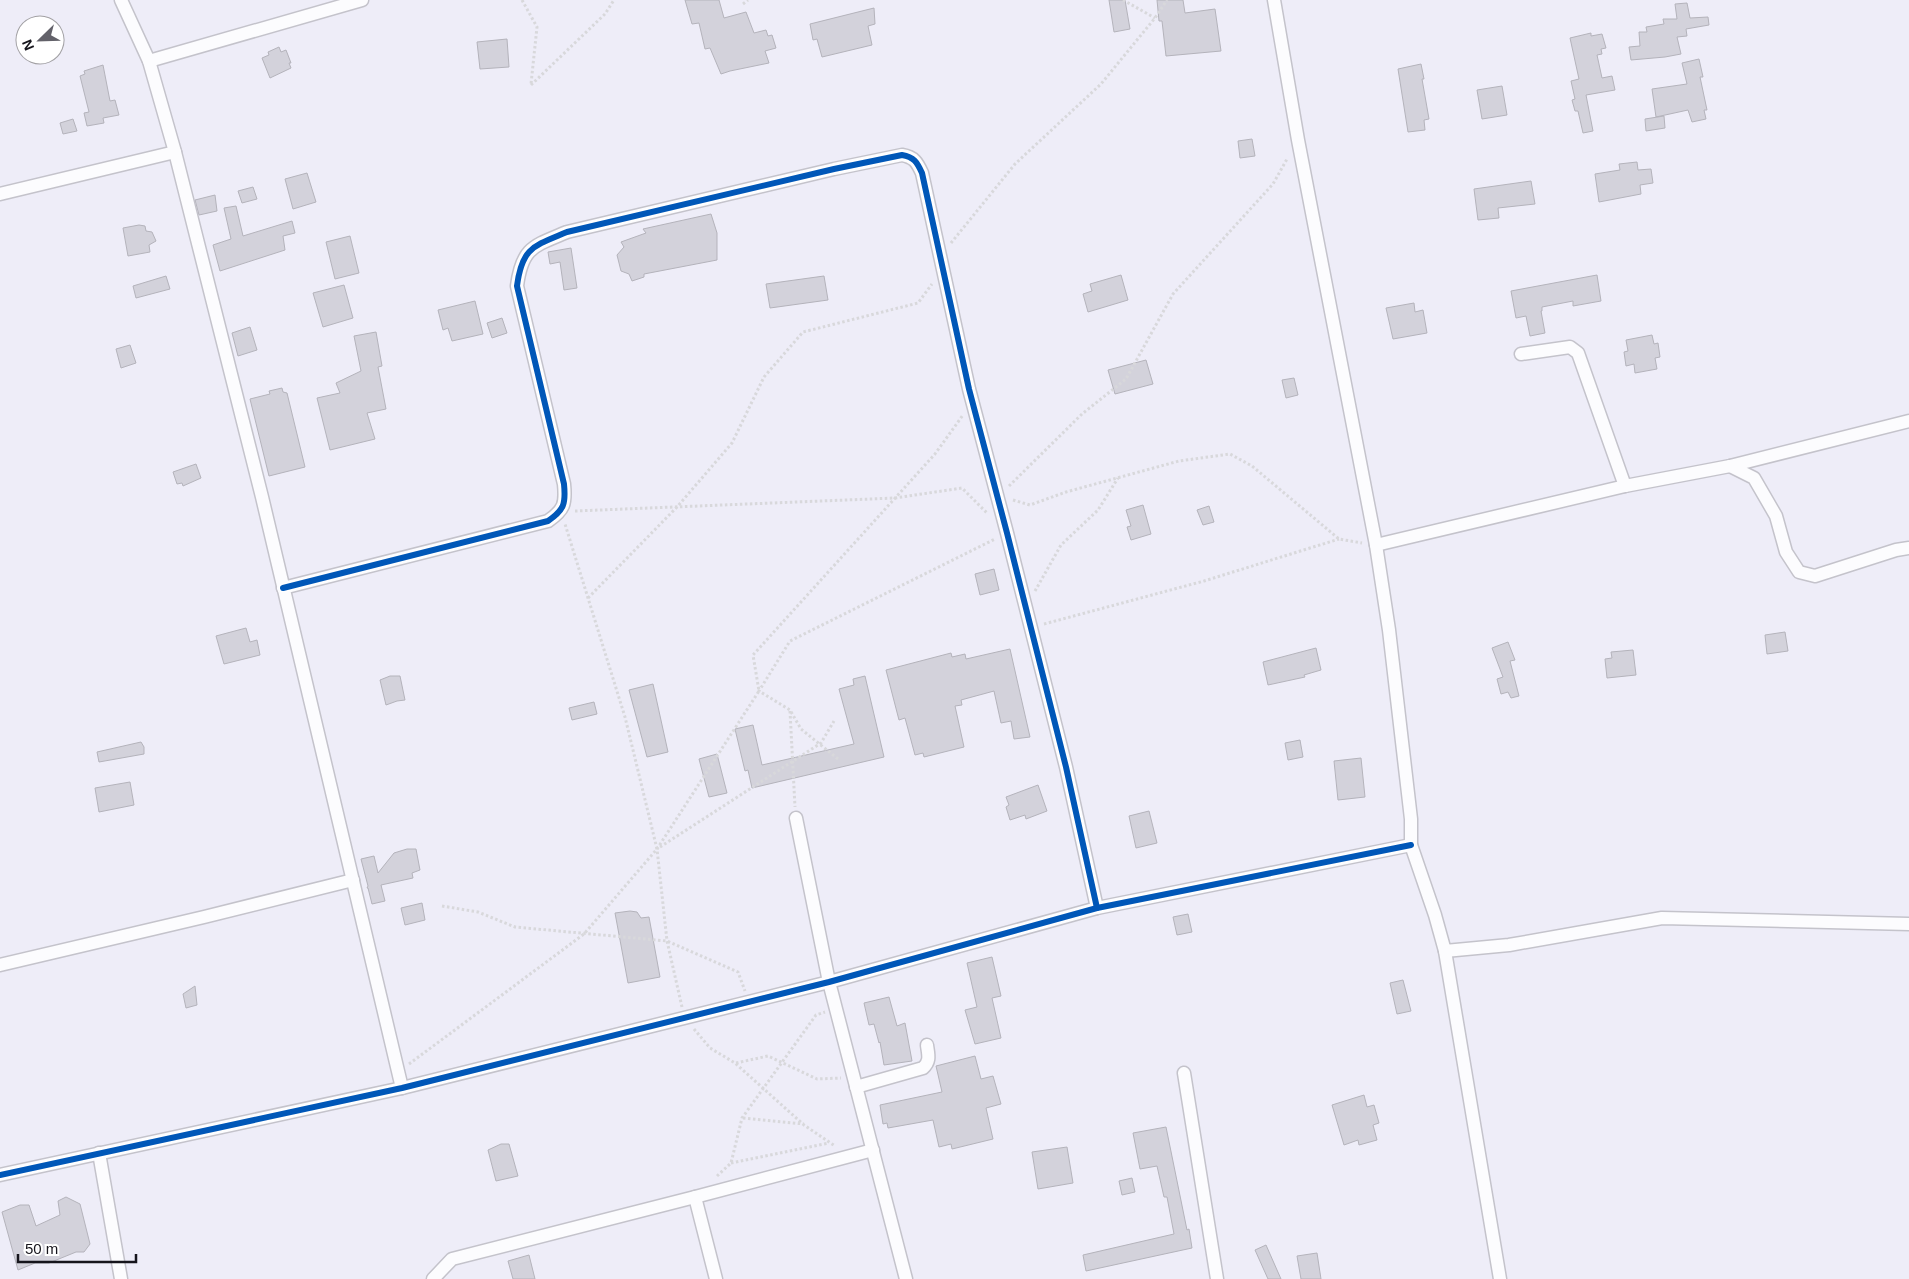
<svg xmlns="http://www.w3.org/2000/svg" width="1909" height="1279" viewBox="0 0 1909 1279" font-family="Helvetica,sans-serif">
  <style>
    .building { fill: #d3d2db; stroke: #b4b3bb }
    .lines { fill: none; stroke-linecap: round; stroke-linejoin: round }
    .minor-casing { stroke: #c4c3cb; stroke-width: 15 }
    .path { stroke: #d8d8db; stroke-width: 3; stroke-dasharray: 2.5 2.5; stroke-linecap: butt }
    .minor { stroke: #fcfcfe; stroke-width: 12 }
    .cycleway-casing { stroke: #fff; stroke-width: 9 }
    .cycleway { stroke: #0057b8; stroke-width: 6 }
  </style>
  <rect width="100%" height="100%" fill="#eeedf8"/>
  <g class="building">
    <path d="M685 0H719L724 18 746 12 754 33 766 30 768 36 772 35 776 48 765 51 769 63 730 71 721 74 710 48 705 49 699 23 692 24Z"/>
    <path d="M1109 0H1125L1130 29 1114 32Z"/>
    <path d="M1157 0H1183L1185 13 1215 9 1221 51 1166 56 1162 21H1159Z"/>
    <path d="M1687 3 1690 18 1708 17 1709 25 1686 29 1687 36 1677 37 1681 54 1665 57 1631 60 1629 47 1640 46 1639 32H1647L1646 27 1664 24 1663 19H1677L1675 4Z"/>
    <path d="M874 8 875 24 868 26 872 45 822 57 817 39 813 40 810 24Z"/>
    <path d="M1591 33V36L1602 34 1606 48 1601 49 1602 54 1597 55 1602 78 1612 76 1615 90 1586 95 1593 131 1583 133 1578 111H1575L1572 100 1575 99 1571 81 1579 79 1570 38Z"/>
    <path d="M507 39 509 67 480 69 477 42Z"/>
    <path d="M279 47 281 52 286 50 291 63H289L291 68 270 78 262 58 269 55 268 52Z"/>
    <path d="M1699 59 1703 77H1700L1707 110H1704L1706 119 1692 122 1688 110 1656 117 1652 89 1687 84 1682 63Z"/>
    <path d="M1421 64 1424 79H1422L1429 119 1424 120 1425 130 1408 132 1398 69Z"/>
    <path d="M103 65 110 101 115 100 119 115 103 118 104 123 87 126 84 113 89 112 80 76 85 74 84 71Z"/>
    <path d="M1502 86 1507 115 1482 119 1477 90Z"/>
    <path d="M1664 116 1665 128 1646 131 1645 119Z"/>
    <path d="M73 119 77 131 63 134 60 123Z"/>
    <path d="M1252 139 1255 156 1240 158 1238 141Z"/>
    <path d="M1637 162 1638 170 1651 169 1653 183 1640 185 1641 194 1599 202 1595 174 1620 170 1619 164Z"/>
    <path d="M307 173 316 202 293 209 285 179Z"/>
    <path d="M1531 181 1535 204 1498 208 1499 218 1478 220 1474 189Z"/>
    <path d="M253 187 257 199 242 203 238 191Z"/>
    <path d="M215 195 217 211 199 215 195 200Z"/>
    <path d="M236 206 243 236 292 221 295 233 283 236 285 250 220 271 213 245 231 239 224 208Z"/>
    <path d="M711 214 717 233V260L644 274V277L632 281 629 274 621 271 617 255 624 247 621 242 646 233 643 229Z"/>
    <path d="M139 225 145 226 146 231 152 232 156 241 149 245 150 252 128 256 123 228Z"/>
    <path d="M350 236 359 273 335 279 326 242Z"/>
    <path d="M571 248 577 288 564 290 560 262 550 264 548 252Z"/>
    <path d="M1121 275 1128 300 1088 312 1083 294 1092 291 1090 284Z"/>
    <path d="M1597 275 1601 301 1573 306V301L1542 307V311H1541L1545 333 1530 336 1526 316 1516 318 1511 291Z"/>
    <path d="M166 276 170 289 136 298 133 286Z"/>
    <path d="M824 276 828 300 770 308 766 284Z"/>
    <path d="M344 285 353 318 323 327 313 293Z"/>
    <path d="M475 301 483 334 452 341 448 328 443 330 438 310Z"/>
    <path d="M1414 303 1415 312 1423 310 1427 333 1393 339 1386 308Z"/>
    <path d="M502 318 507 333 492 338 487 323Z"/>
    <path d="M250 327 257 350 238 356 232 333Z"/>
    <path d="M376 332 382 366 378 367 386 409 367 413 375 439 330 450 317 398 340 393 336 383 361 371 354 336Z"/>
    <path d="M1652 335 1654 344 1658 343 1660 357 1655 358 1657 369 1635 373 1634 364 1626 366 1624 352 1628 351 1626 340Z"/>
    <path d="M130 345 136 363 121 368 116 349Z"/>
    <path d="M1146 360 1153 384 1115 394 1108 370Z"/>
    <path d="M1294 378 1298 395 1286 398 1282 380Z"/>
    <path d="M282 388 283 392 287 393 305 467 269 476 250 399 270 394 269 391Z"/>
    <path d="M196 464 201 478 183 486 182 483 177 484 173 472Z"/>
    <path d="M1143 505 1151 534 1131 540 1127 527 1131 526 1126 510Z"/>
    <path d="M1209 506 1214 522 1203 525 1197 510Z"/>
    <path d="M994 569 999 590 980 595 975 574Z"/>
    <path d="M246 628 250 642 257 640 260 655 224 664 216 636Z"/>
    <path d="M1785 632 1788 651 1767 654 1765 635Z"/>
    <path d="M1508 642 1515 660 1510 661 1519 696 1511 698 1508 692 1501 694 1497 679 1503 677 1492 648Z"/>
    <path d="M1316 648 1321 670 1304 675 1305 677 1268 685 1263 662Z"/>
    <path d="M1010 649 1030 737 1014 739 1011 721 1001 723 994 691 961 700 962 705 955 706 964 747 924 757 923 753 915 755 905 718 899 720 886 670 951 653 952 657 965 654 966 659Z"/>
    <path d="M1633 650 1636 675 1607 678 1605 659 1612 658 1611 652Z"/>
    <path d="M390 676H400L405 700 397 701 386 705 380 680Z"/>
    <path d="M865 676 884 757 752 788 748 770 745 771 735 729 753 725 762 765 854 744 839 689 854 685 853 679Z"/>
    <path d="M653 684 668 752 647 757 629 690Z"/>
    <path d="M594 702 597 714 572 720 569 708Z"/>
    <path d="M1300 740 1303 757 1288 760 1285 743Z"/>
    <path d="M141 742 144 747V754L99 762 97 752Z"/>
    <path d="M717 754 727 793 709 797 699 759Z"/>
    <path d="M1361 758 1365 797 1338 800 1334 761Z"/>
    <path d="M130 782 134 805 99 812 95 788Z"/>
    <path d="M1038 785 1047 811 1026 819 1025 815 1010 820 1006 807 1009 805 1006 797Z"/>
    <path d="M1149 811 1157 843 1136 848 1129 816Z"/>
    <path d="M407 849H416L420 870 412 873 413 878 381 885 385 901 372 904 368 888H367L368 886 361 859 374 856 378 873 394 853Z"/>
    <path d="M422 903 425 920 405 925 401 908Z"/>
    <path d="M630 911 637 912 641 918 649 917 660 977 628 983 615 913Z"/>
    <path d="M1188 914 1192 932 1177 935 1173 917Z"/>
    <path d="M992 957 1001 996 992 998 1001 1038 975 1044 965 1010 977 1007 967 963Z"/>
    <path d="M1403 980 1411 1011 1397 1014 1390 983Z"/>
    <path d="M195 986 197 1005 186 1008 183 994Z"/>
    <path d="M889 997 897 1026 905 1023 912 1061 884 1065 880 1042 879 1043 874 1024 869 1025 864 1003Z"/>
    <path d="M975 1056 981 1079 993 1076 1001 1104 986 1108 993 1139 952 1149 951 1144 939 1147 933 1120 888 1128 887 1123 883 1124 880 1105 942 1092 936 1066Z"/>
    <path d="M1364 1095 1367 1107 1374 1105 1379 1123 1373 1125 1377 1140 1359 1145 1358 1140 1344 1145 1332 1105Z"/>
    <path d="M1166 1127 1187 1230 1189 1229 1192 1248 1086 1271 1083 1255 1174 1234 1167 1197H1164L1157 1166 1140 1169 1133 1133Z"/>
    <path d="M501 1144H509L518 1176 496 1181 488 1150Z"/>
    <path d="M1067 1147 1073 1183 1038 1189 1032 1152Z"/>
    <path d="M1132 1178 1135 1192 1122 1195 1119 1181Z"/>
    <path d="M66 1197 80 1204 90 1244 84 1252H76L49 1263H35L18 1270 2 1212 20 1205H29L36 1226 60 1215 58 1201Z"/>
    <path d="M1266 1245 1281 1279H1268L1255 1250Z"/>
    <path d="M1317 1253 1321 1279H1301L1297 1256Z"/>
    <path d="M529 1255 535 1279H513L508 1261Z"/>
  </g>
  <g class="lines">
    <defs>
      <g id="minor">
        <path d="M121 0 149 61 175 152 262 497 402 1088"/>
        <path d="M1274 0 1298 140 1376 545 1389 630 1411 819V845L1435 915 1445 951 1509 945 1662 918 1909 924"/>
        <path d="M149 61 362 0"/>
        <path d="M0 194 175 152"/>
        <path d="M1521 354 1570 347 1578 353 1625 486"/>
        <path d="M1730 466 1754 478 1776 516 1786 552 1799 572 1815 576 1896 550 1909 548"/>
        <path d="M1376 545 1625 486 1730 466 1909 421"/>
        <path d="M283 588 548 521C564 510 566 504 564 484L517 286C522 247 534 246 567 232L834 169 902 155C914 157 917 162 922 173L969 389 1007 533 1066 767 1097 908"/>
        <path d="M796 818 829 982 906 1279"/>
        <path d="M1445 951 1500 1279"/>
        <path d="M0 965 204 917 353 880"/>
        <path d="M1184 1073 1217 1279"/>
        <path d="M856 1087 923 1068C931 1061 928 1054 927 1045"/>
        <path d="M99 1153 121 1279"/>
        <path d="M0 1175 402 1088 829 982 1097 908 1411 845"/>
        <path d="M695 1197 716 1279"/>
        <path d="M433 1279 452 1259 695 1197 873 1150"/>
      </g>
    </defs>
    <use href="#minor" class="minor-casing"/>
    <g class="path">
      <path d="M522 0 537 27 531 84"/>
      <path d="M1123 0 1155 18"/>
      <path d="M743 4 748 0"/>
      <path d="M531 85 605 14 614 0"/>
      <path d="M951 243 1015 164 1101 84 1155 18 1167 0"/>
      <path d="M1009 486 1082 414 1126 379 1173 294 1273 184 1287 159"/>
      <path d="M1013 500 1030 505 1066 492 1179 461 1230 454 1252 466 1339 539 1362 543"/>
      <path d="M575 511 895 498 962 488 987 513"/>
      <path d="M1035 591 1061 545 1098 510 1118 478"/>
      <path d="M588 598 677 507 732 443 764 377 803 332 918 303 932 284"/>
      <path d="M1044 624 1204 581 1339 539"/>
      <path d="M790 711 795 807"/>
      <path d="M838 759 801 729 790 710 759 691 790 641 995 539"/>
      <path d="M660 847 821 743 834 721"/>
      <path d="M442 906 478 912 515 927 667 941 738 972 745 991"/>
      <path d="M682 1007 667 941 657 849 759 691 753 655 935 454 963 415"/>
      <path d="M694 1029 710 1048 735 1063 804 1125 835 1146"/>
      <path d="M736 1063 768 1056 817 1079 841 1078"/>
      <path d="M409 1064 584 934 657 849 625 717 565 524"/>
      <path d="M743 1118 804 1124"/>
      <path d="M731 1163 829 1143"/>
      <path d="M717 1176 731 1163 742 1118 816 1015 825 1012"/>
    </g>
    <use href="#minor" class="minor"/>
    <defs>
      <g id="cycleway">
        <path d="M283 588 548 521C564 510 566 504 564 484L517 286C522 247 534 246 567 232L834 169 902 155C914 157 917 162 922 173L969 389 1007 533 1066 767 1097 908"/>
        <path d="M0 1175 402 1088 829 982 1097 908 1411 845"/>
      </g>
    </defs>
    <use href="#cycleway" class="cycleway-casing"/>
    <use href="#cycleway" class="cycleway"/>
  </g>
  <g transform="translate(40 40) rotate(247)"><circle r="24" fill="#ffffff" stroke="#a2a1a4"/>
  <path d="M0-4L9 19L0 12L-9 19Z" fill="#626169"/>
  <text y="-8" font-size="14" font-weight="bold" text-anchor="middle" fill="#16151c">N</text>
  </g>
  <path d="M18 1254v8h118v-8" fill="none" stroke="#16151c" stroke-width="2.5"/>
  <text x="25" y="1254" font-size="15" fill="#16151c" stroke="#ffffff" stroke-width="4" paint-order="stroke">50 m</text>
</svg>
